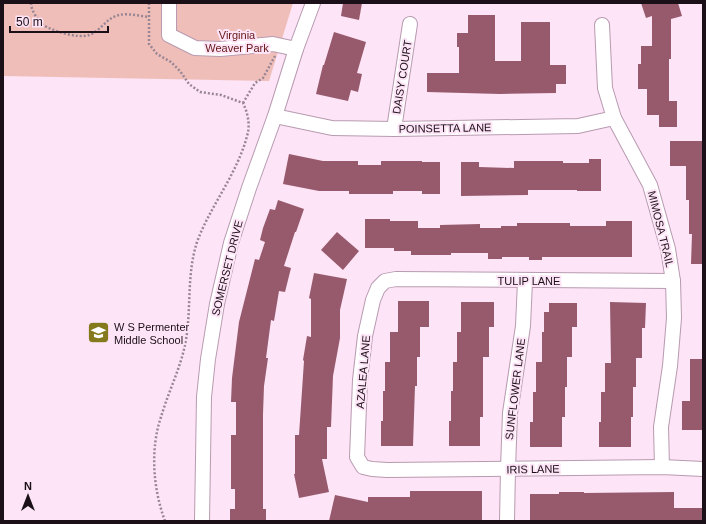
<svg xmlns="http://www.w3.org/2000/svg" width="706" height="524" viewBox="0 0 706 524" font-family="Helvetica,sans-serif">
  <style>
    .green { fill: #f0beb9 }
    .building { fill: #975a6d }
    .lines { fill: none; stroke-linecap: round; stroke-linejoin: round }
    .minor-casing { stroke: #b89bb1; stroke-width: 16 }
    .path { stroke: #998694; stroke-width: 2.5; stroke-dasharray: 2 2; stroke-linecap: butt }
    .minor { stroke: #fff; stroke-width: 14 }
    .labels { text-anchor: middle; stroke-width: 4; stroke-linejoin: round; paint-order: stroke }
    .park-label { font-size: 11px; fill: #651515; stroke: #fde4f6 }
    .street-label { font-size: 11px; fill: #1b1018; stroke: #fde4f6 }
    .poi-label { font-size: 11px; fill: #1b1018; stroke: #fde4f6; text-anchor: start }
  </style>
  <rect width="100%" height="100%" fill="#fde4f6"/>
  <path class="green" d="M3 3H293L269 81 3 76Z"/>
  <g class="building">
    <path d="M343 3H362L359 20 341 16Z"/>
    <path d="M641 3H678L682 16 671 19V59H669V101H677V127H659V115H647V89H638V64H641V46H652V16L646 18Z"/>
    <path d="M468 15H495V61H521V22H550V65H566V84H556V93L500 94 427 92V73H459V47H457V33H468Z"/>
    <path d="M334 32 366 42 357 73 362 74 358 92 351 90 348 101 316 94 323 65H324Z"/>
    <path d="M670 141H703V264H691L692 234H689V200H686V166H670Z"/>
    <path d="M289 154 323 161H358V165H381V161H422V162H440V194H422V191H393V194H349V191H319L283 184Z"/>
    <path d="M589 159H601V191H577V190H528V195L461 196V162H479V167L514 168V161H563V163H589Z"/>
    <path d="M278 200 304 209 296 232H295L284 266 291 268 285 292 279 291 274 321 271 320 266 358H268L264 386 263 414V509H266V521H230V509H235V489H231V435H236V402H231L232 378 239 322 255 259 259 260 265 242 260 240 263 228 270 209 275 210Z"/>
    <path d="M365 219H390V221H418V228H440V225L480 224V228H501V226H517V223H570V226H606V221H632V257H542V260H529V257H502V259H488V253H451V255H411V251H394V248H365Z"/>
    <path d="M337 232 359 251 343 270 321 250Z"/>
    <path d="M314 273 347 279 340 310V338L333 376 331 427H327V459H322L329 492 299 498 294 474H295V435H299L304 361 303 360 307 336 311 337V299L309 298Z"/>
    <path d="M398 301H429V327H420V357H417V386H415L413 446H381V421H383V391H385V362H390V332H398Z"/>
    <path d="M461 302H494V327H489V357H483V417H480V446H449V421H451V391H453V362H457V332H461Z"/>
    <path d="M610 302 646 303 645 328H642V358H636V387H633V417H631V447H599V422H601V392H605V363H611Z"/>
    <path d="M549 303H577V327H572V357H567V387H565V417H562V447H530V422H533V392H536V362H542V332H544V312H549Z"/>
    <path d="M690 359H703V430H682V401H690Z"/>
    <path d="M410 491H482V521H329L335 495 368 502V497H410Z"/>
    <path d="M559 492H584V493L674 492V508H703V521H530V494H559Z"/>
  </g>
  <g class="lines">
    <defs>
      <g id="minor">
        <path d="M169 3V35L195 48 220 49 273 44 296 49"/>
        <path d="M602 25 605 88 614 118 650 185 668 249 673 281 674 318 670 366 661 427 662 467"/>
        <path d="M275 116 332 128 394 129 578 126 614 118"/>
        <path d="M394 129 410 24"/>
        <path d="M673 281 396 279 385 281 378 288 373 300 365 336 360 380 357 457 363 467 372 469 387 470 662 467 703 469"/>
        <path d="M202 521 204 397 208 359 217 304 231 243 249 188 275 116 296 49 313 3"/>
        <path d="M507 521 508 469 510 413 523 326 525 281"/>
      </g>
    </defs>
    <use href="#minor" class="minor-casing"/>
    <g class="path">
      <path d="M31 3C31 10 37 19 42 24 51 31 79 39 89 35 101 31 106 18 119 15 127 13 140 16 149 17"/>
      <path d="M149 3V44L157 54 171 62 180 71 189 84 200 92 221 95 243 103C247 111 250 123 248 132 239 172 211 204 197 242 186 276 192 311 185 345 180 369 168 393 161 417 150 449 153 489 165 521"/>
      <path d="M243 103 255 83 263 78 275 56"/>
    </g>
    <use href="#minor" class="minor"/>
  </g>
  <defs>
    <symbol id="school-square" viewBox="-11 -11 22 22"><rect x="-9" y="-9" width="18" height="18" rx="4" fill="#85791d" stroke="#fde4f6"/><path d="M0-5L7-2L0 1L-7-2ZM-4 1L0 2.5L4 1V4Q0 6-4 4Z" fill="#fff"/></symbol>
  </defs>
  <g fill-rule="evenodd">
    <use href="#school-square" x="86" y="320" width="25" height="25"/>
  </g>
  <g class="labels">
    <g class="park-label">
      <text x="237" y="39">Virginia<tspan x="237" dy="13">Weaver Park</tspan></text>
    </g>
    <g class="street-label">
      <text transform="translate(402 77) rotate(-81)" y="4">DAISY COURT</text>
      <text transform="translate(445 128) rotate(-1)" y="4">POINSETTA LANE</text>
      <text transform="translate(661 229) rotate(76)" y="4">MIMOSA TRAIL</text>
      <text transform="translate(227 268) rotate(-76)" y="4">SOMERSET DRIVE</text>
      <text x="529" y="285">TULIP LANE</text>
      <text transform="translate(363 372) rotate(-85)" y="4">AZALEA LANE</text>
      <text transform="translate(515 389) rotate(-83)" y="4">SUNFLOWER LANE</text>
      <text transform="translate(533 469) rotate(-1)" y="4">IRIS LANE</text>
    </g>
    <g class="poi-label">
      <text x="114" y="331">W S Permenter<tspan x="114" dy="13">Middle School</tspan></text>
    </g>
  </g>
  <rect width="706" height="524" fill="none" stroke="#1b1018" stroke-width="8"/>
  <g transform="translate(28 496)" stroke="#fde4f6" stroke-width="3" paint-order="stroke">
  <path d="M0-3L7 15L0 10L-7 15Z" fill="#1b1018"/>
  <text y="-6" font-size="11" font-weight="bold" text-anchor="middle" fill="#1b1018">N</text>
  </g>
  <path d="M10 26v6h98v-6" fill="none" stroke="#1b1018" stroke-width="2"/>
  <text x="16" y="26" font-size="12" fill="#1b1018" stroke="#fde4f6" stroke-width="3" paint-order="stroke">50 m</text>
</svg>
